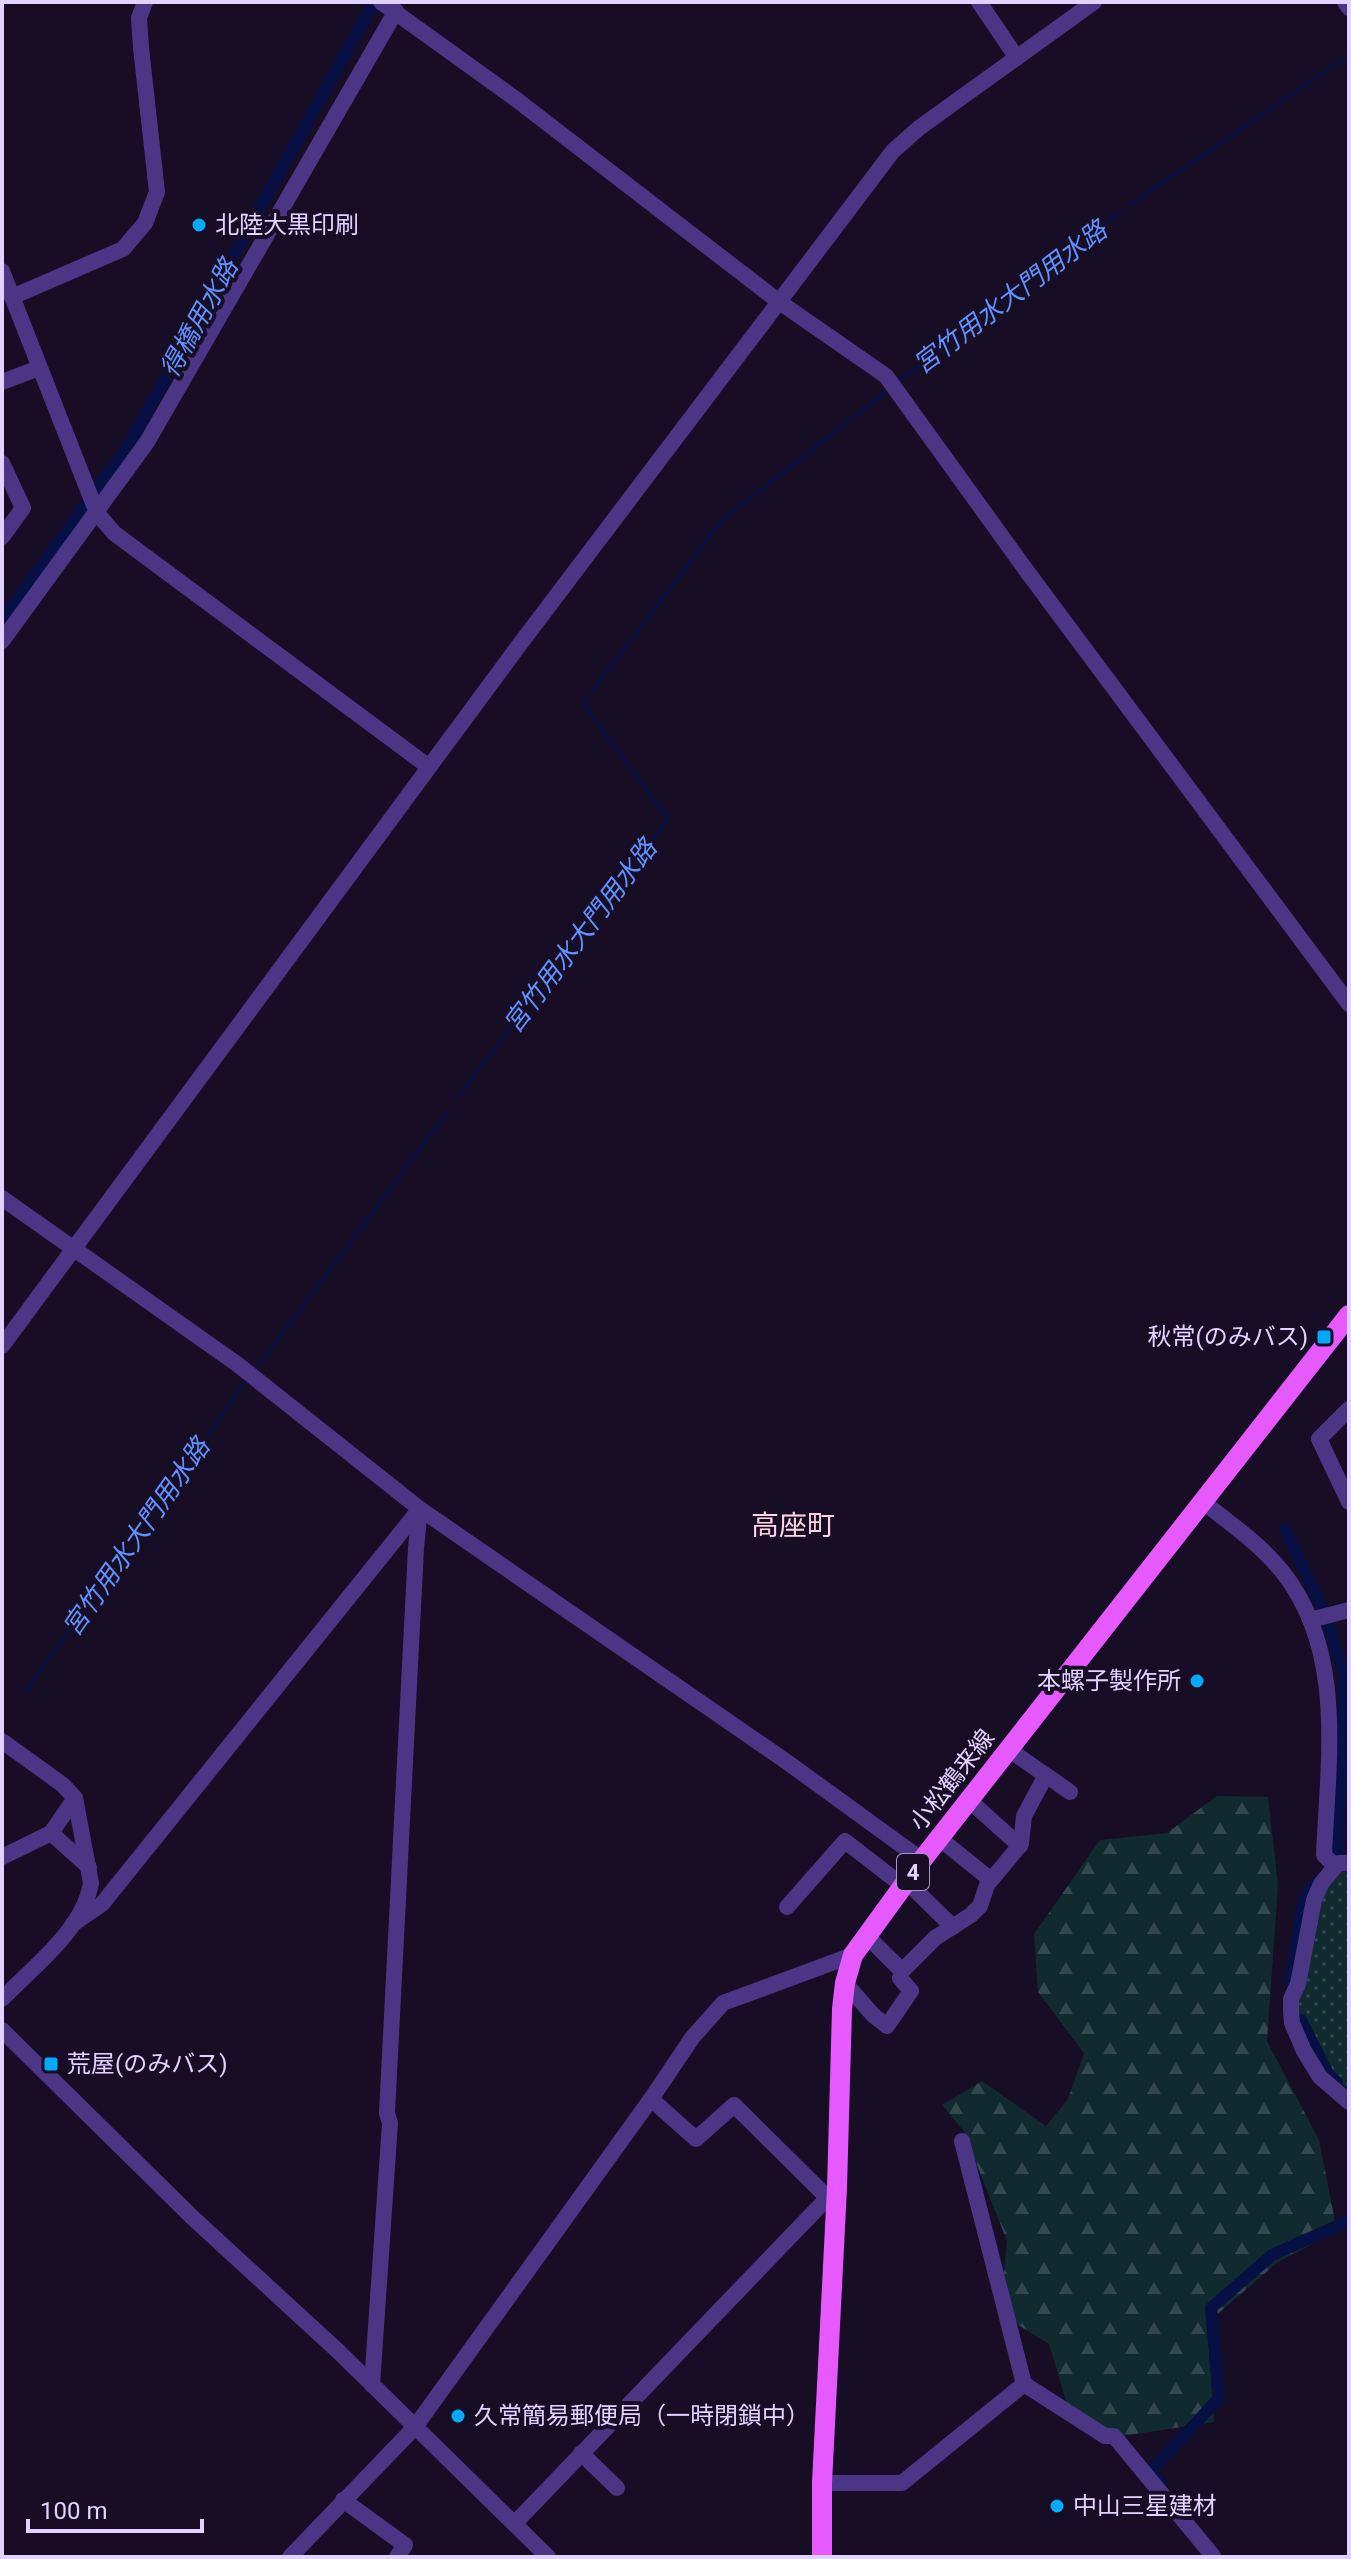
<svg xmlns="http://www.w3.org/2000/svg" width="1351" height="2559" viewBox="0 0 1351 2559" font-family="Roboto,'Noto Sans JP',sans-serif">
  <style>
    .forest { fill: url(#forest-firs) }
    .park { fill: url(#park-dots) }
    .lines { fill: none; stroke-linecap: round; stroke-linejoin: round }
    .stream { stroke: #071044; stroke-width: 3 }
    .canal { stroke: #071044; stroke-width: 12 }
    .minor { stroke: #4b3686; stroke-width: 16 }
    .major { stroke: #e659ff; stroke-width: 20 }
    .poi-dot { fill: #00abfd; stroke: #170d25; stroke-width: 3 }
    .labels { text-anchor: middle; stroke-width: 8; stroke-linejoin: round; paint-order: stroke }
    .shield { fill: #170d25; stroke: #a497be; stroke-width: 2 }
    .shield-label { font-size: 22px; font-weight: bold; fill: #e1d2ff }
    .poi-label { font-size: 24px; fill: #e1d2ff; stroke: #170d25; text-anchor: start }
    .street-label { font-size: 24px; fill: #e1d2ff; stroke: #170d25 }
    .water-label { font-size: 26px; font-style: italic; fill: #6092ff; stroke: #170d25 }
    .quarter-label { font-size: 28px; fill: #ffd4e5; stroke: #170d25 }
  </style>
  <defs>
    <pattern id="forest-firs" width="22" height="20" patternUnits="userSpaceOnUse" patternTransform="scale(2)"><rect width="22" height="20" fill="#102a2f"/><path d="M5 1l3.5 6h-7zM16 11l3.5 6h-7z" fill="#32484e"/></pattern>
    <pattern id="park-dots" width="8" height="8" patternUnits="userSpaceOnUse" patternTransform="scale(2)"><rect width="8" height="8" fill="#102a2f"/><path d="M2 2h.1M6 6h.1" fill="none" stroke="#32484e" stroke-width="1.8" stroke-linecap="round"/></pattern>
  </defs>
  <rect width="100%" height="100%" fill="#170d25"/>
  <path class="forest" d="M1217 1796 1268 1797 1278 1885 1267 2041 1319 2140 1337 2231 1278 2262 1207 2323 1214 2422 1123 2436 1068 2407 1049 2344 1000 2314 1007 2241 963 2130 942 2105 982 2081 1046 2126 1068 2099 1084 2053 1038 1992 1034 1934 1100 1840 1167 1833Z"/>
  <path class="park" d="M1341 1868 1349 1869V2090L1320 2064 1305 2040 1299 2021V2002L1314 1906Z"/>
  <g class="lines">
    <g class="stream">
      <path d="M1130 205 1349 55"/>
      <path d="M898 382 1121 211"/>
      <path d="M592 691 722 520 887 391"/>
      <path d="M459 1096 668 819 583 704 587 698"/>
      <path d="M255 1370 448 1111"/>
      <path d="M25 1692 246 1381"/>
    </g>
    <g class="canal">
      <path d="M2 620 128 446 374 2"/>
      <path d="M1285 1529 1323 1610"/>
      <path d="M1328 1624 1344 1673 1338 1855"/>
      <path d="M1290 1982 1304 1898 1317 1882"/>
      <path d="M1301 2020 1328 2074 1337 2082"/>
      <path d="M1161 2483 1151 2471 1219 2398 1211 2308 1272 2255 1346 2222 1349 2218"/>
    </g>
    <g class="minor">
      <path d="M381 2 517 100 778 301 886 376 1026 570 1349 1004"/>
      <path d="M979 2 1017 58"/>
      <path d="M1345 2 1349 8"/>
      <path d="M2 271 97 513 114 533 429 767"/>
      <path d="M12 297 123 249 145 223 157 192 141 48 139 18 145 2"/>
      <path d="M2 382 39 368"/>
      <path d="M2 463 23 508 2 537"/>
      <path d="M2 641 147 442 396 11"/>
      <path d="M2 1198 237 1364 420 1509 787 1762 922 1860"/>
      <path d="M2 1346 520 644 893 151 919 128 1094 2"/>
      <path d="M1349 1409 1319 1439 1349 1502"/>
      <path d="M1202 1501C1228 1522 1259 1543 1281 1570 1346 1650 1328 1759 1324 1855L1335 1866"/>
      <path d="M1310 1620 1349 1610"/>
      <path d="M2 1741 63 1785 75 1798 91 1883C83 1930 34 1966 2 1999"/>
      <path d="M1008 1749 1070 1792"/>
      <path d="M969 1800 1020 1846"/>
      <path d="M51 1833 89 1867"/>
      <path d="M939 1838 991 1880"/>
      <path d="M2 1857 51 1833 75 1798"/>
      <path d="M1349 1863H1338L1321 1884 1314 1900 1298 1984 1291 1999V2011L1292 2023 1304 2051 1320 2077 1349 2102"/>
      <path d="M906 1881 953 1927"/>
      <path d="M787 1907 845 1841 903 1886"/>
      <path d="M73 1924 102 1904 419 1510"/>
      <path d="M867 1936 902 1971"/>
      <path d="M845 1983 873 2015 887 2026 911 1991 900 1978 902 1971 935 1938 971 1915 980 1906 987 1885 1021 1844 1024 1816 1045 1777"/>
      <path d="M2 2030 192 2217 339 2352 548 2557"/>
      <path d="M651 2099 696 2139 734 2105 828 2198"/>
      <path d="M962 2141 1024 2384 1105 2436H1114L1213 2556"/>
      <path d="M372 2385 390 2123 387 2113 416 1548 420 1509"/>
      <path d="M581 2453 617 2488"/>
      <path d="M822 2483H902L1024 2384"/>
      <path d="M343 2500 405 2545 397 2557"/>
      <path d="M515 2523 837 2188"/>
      <path d="M290 2557 415 2427 651 2099 692 2038 723 2003 853 1955"/>
    </g>
    <path class="major" d="M822 2557V2483L837 2188 842 2009 845 1983 853 1955 922 1860 1349 1315"/>
  </g>
  <g class="poi-dot">
    <circle cx="199" cy="225" r="8"/>
    <rect x="1316" y="1329" width="16" height="16" rx="4"/>
    <circle cx="1197" cy="1681" r="8"/>
    <rect x="43" y="2056" width="16" height="16" rx="4"/>
    <circle cx="458" cy="2416" r="8"/>
    <circle cx="1057" cy="2506" r="8"/>
  </g>
  <g class="labels">
    <rect class="shield" x="897" y="1854" width="32" height="36" rx="6"/>
    <g class="shield-label">
      <text x="913" y="1880">4</text>
    </g>
    <g class="poi-label">
      <text x="215" y="233">北陸大黒印刷</text>
      <text x="1308" y="1345" text-anchor="end">秋常(のみバス)</text>
      <text x="1181" y="1689" text-anchor="end">本螺子製作所</text>
      <text x="67" y="2072">荒屋(のみバス)</text>
      <text x="474" y="2424">久常簡易郵便局（一時閉鎖中）</text>
      <text x="1073" y="2514">中山三星建材</text>
    </g>
    <g class="street-label">
      <text transform="translate(952 1780) rotate(-52)" y="8">小松鶴来線</text>
    </g>
    <g class="water-label">
      <text transform="translate(1010 297) rotate(-37)" y="9">宮竹用水大門用水路</text>
      <text transform="translate(199 318) rotate(-61)" y="9">得橋用水路</text>
      <text transform="translate(580 936) rotate(-53)" y="9">宮竹用水大門用水路</text>
      <text transform="translate(136 1537) rotate(-55)" y="9">宮竹用水大門用水路</text>
    </g>
    <g class="quarter-label">
      <text x="793" y="1535">高座町</text>
    </g>
  </g>
  <rect width="1351" height="2559" fill="none" stroke="#e1d2ff" stroke-width="8"/>
  <path d="M28 2519v12h174v-12" fill="none" stroke="#e1d2ff" stroke-width="4"/>
  <text x="40" y="2519" font-size="24" fill="#e1d2ff" stroke="#170d25" stroke-width="6" paint-order="stroke">100 m</text>
</svg>
